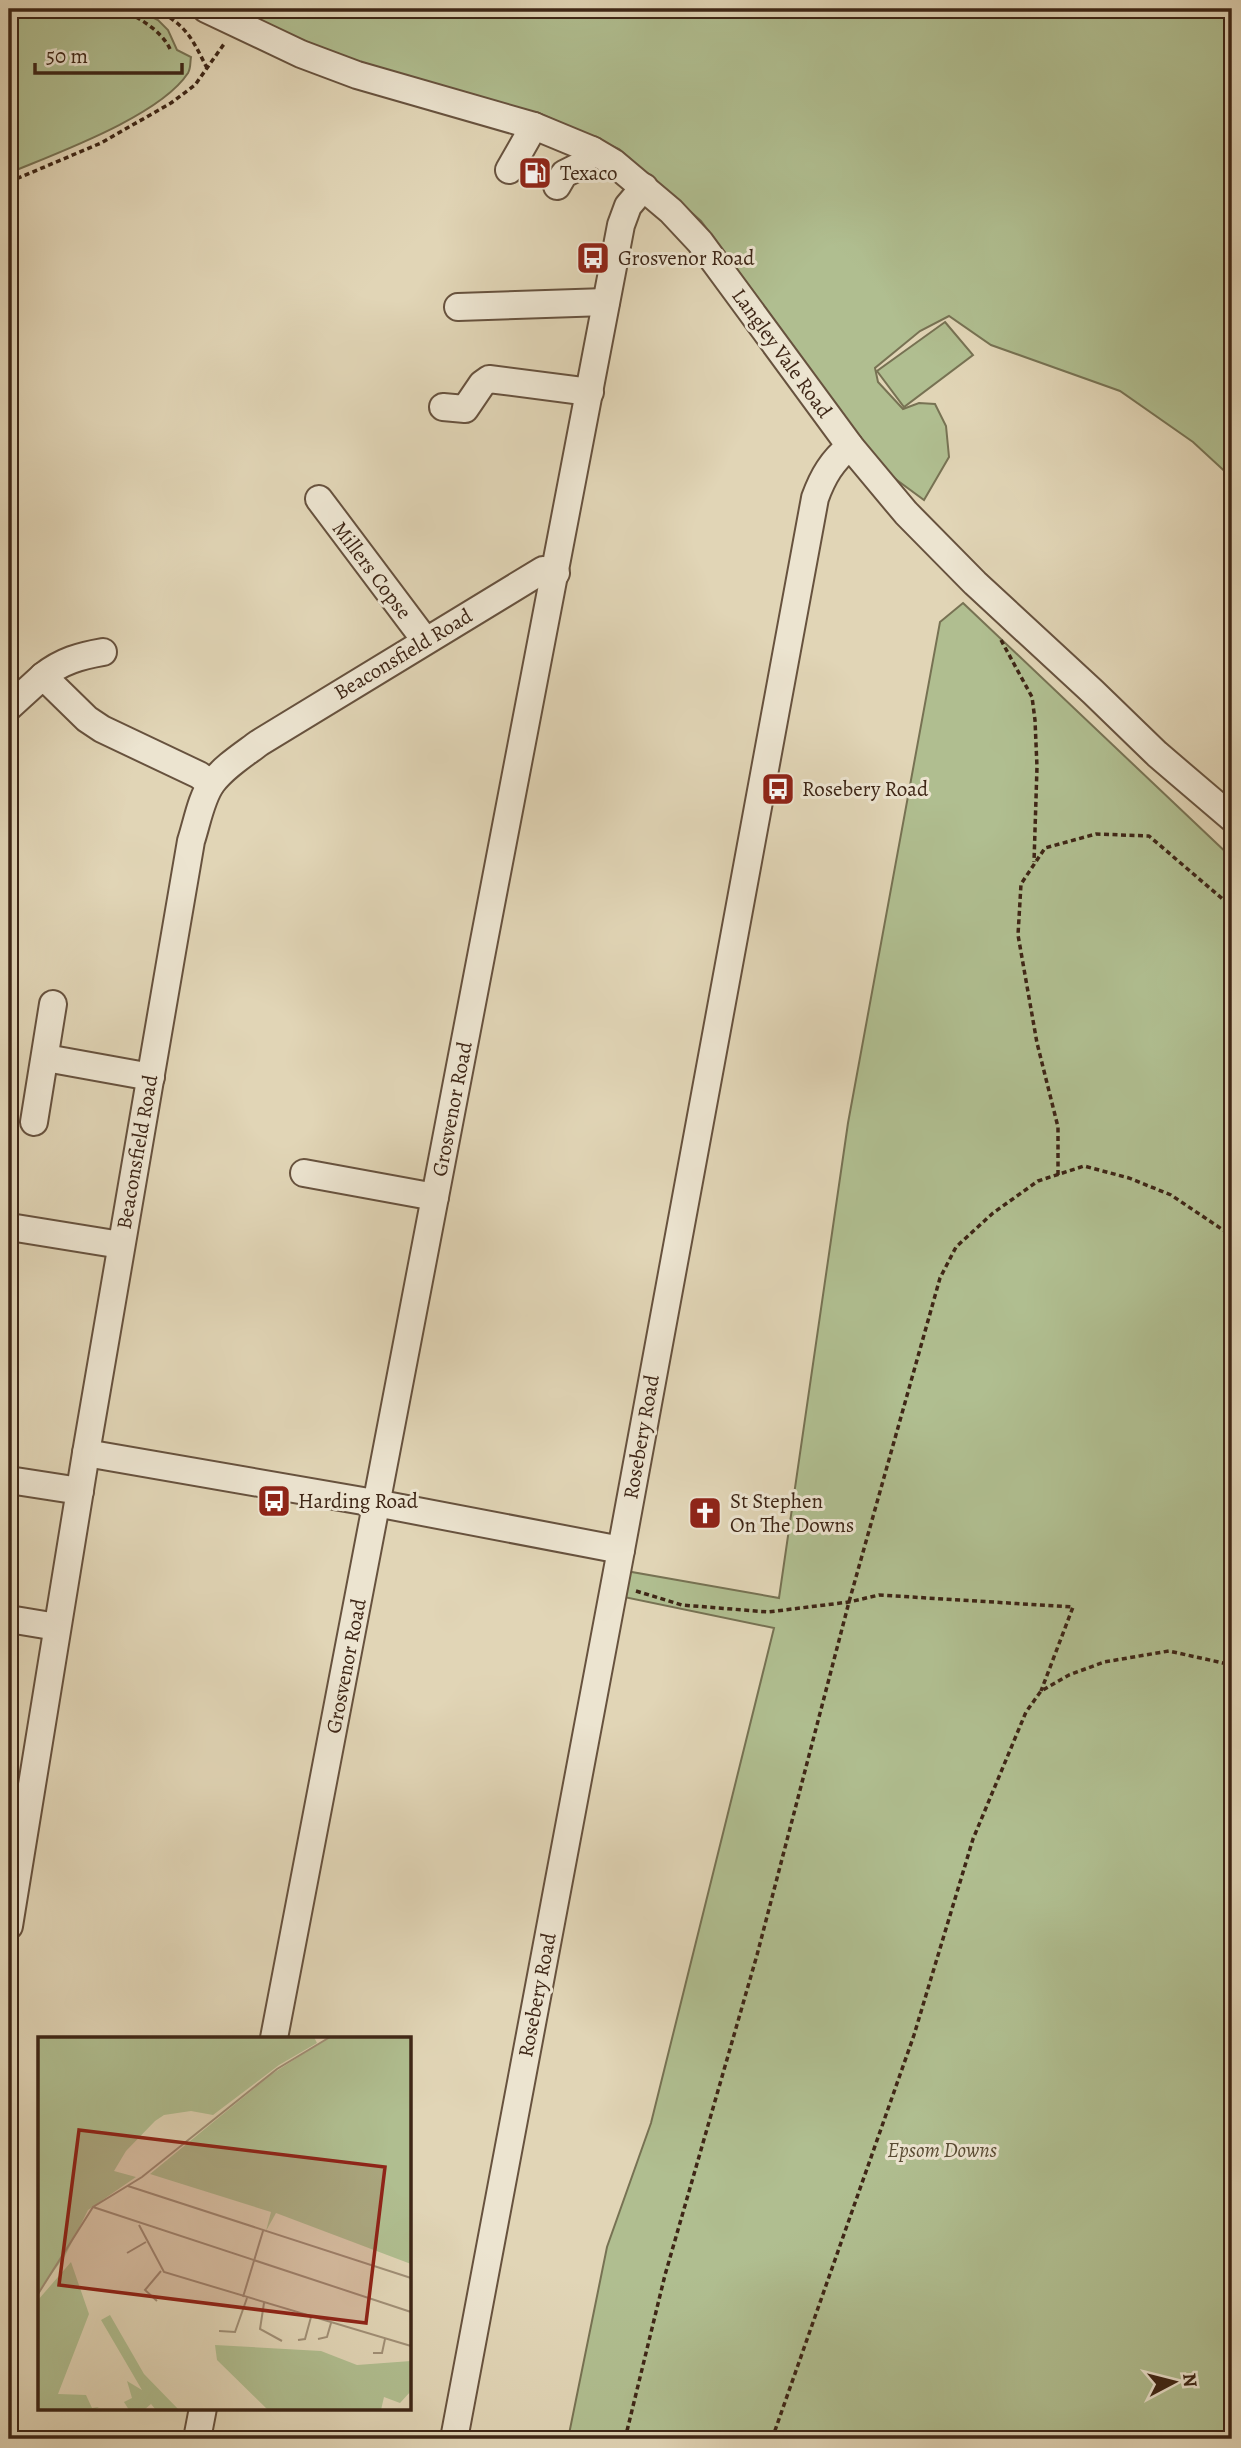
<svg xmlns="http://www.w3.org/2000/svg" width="1241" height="2448" viewBox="0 0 1241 2448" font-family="Alegreya,serif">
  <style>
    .green { fill: #b0be90; stroke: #777253; stroke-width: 2 }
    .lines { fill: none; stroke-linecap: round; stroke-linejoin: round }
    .minor-casing { stroke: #67523e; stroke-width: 30 }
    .path { stroke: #3e2616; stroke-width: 3.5; stroke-dasharray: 5 3.5; stroke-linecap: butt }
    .minor { stroke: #ece4d0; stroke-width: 26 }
    .labels { text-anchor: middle; stroke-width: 6; stroke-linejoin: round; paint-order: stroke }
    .poi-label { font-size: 21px; fill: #3e2616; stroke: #ece4d0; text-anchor: start }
    .street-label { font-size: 21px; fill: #3e2616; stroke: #ece4d0 }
    .park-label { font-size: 21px; font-style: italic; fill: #5a4c34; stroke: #ece4d0 }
    .inset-road { fill: none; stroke: #a08f76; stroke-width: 2 }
    .view { fill: #8f2418; fill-opacity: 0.15; stroke: #8f2418; stroke-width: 3.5 }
    .inset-edge { fill: none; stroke: #3e2616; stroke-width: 3.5 }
  </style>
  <rect width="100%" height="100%" fill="#e1d5b6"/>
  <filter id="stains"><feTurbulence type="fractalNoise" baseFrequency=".00286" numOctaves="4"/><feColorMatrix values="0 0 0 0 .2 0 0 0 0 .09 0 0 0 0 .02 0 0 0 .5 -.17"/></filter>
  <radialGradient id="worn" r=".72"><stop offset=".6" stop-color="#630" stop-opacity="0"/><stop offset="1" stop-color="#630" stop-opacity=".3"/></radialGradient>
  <g class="green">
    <path d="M9 9H136L158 20 168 30 177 50 191 57C190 62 191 68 188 73 160 116 57 153 9 173Z"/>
    <path d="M225 9H1232V478L1193 442 1120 391 991 345 949 316 920 331 875 368 878 382 903 409 919 403 935 404 946 426 949 457 924 500 890 475 844 421 772 317 701 221 619 149 541 114 382 72Z"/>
    <path d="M945 322 973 355 904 407 877 371Z"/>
    <path d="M963 603 1232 858V2439H568L607 2247 651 2123 774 1628 624 1597 626 1571 779 1598 848 1123 940 622Z"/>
  </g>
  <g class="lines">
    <defs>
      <g id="minor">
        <path d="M206 9 301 54 357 75 534 126 592 150 614 163 671 211 700 242 850 446 906 513 975 583 1093 692 1157 754 1232 818"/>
        <path d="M509 170 534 126"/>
        <path d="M557 186 564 174 580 166 592 150"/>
        <path d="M458 307 606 302"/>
        <path d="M443 407 465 409 482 384 489 379 590 392"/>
        <path d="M319 499 425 640"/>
        <path d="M43 676C62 661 80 656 103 652"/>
        <path d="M9 707 43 676 87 719 102 729 199 775 211 784"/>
        <path d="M46 1058 151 1077"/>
        <path d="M34 1122 53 1004"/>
        <path d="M304 1173 435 1197"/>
        <path d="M16 1228 121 1245"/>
        <path d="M86 1453 386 1505 621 1550"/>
        <path d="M9 1480 80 1491"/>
        <path d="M9 1619 57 1627"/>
        <path d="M9 1926 86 1453 191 841C197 823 201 798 212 783 224 767 243 755 259 743L543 570 556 573"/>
        <path d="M274 2038 621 225 628 206 644 187"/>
        <path d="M197 2439 203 2408"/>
        <path d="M454 2439 621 1550 815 498C823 476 832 461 850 446"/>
      </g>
    </defs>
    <use href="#minor" class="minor-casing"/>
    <g class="path">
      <path d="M121 9C139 18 161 30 170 49"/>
      <path d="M155 9C188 26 192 39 208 70"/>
      <path d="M9 182 101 143 171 103 195 85 224 44"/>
      <path d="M1001 640 1032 697 1035 720 1037 767 1034 862"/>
      <path d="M1058 1175V1127L1037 1043 1018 935 1021 884 1045 848 1096 834 1149 836 1232 907"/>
      <path d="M636 1591 682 1605 768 1612 849 1602 879 1595 1073 1607 1041 1691"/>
      <path d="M625 2439 665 2275 757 1955 849 1602 940 1278 956 1247 993 1213 1038 1181 1084 1166 1129 1178 1171 1195 1232 1236"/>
      <path d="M772 2439 914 2035 973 1839 1026 1712 1041 1691 1069 1675 1104 1662 1169 1651 1232 1665"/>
    </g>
    <use href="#minor" class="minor"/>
  </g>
  <defs>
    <symbol id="fuel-square" viewBox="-11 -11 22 22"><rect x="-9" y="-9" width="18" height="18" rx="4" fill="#8f2418" stroke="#ece4d0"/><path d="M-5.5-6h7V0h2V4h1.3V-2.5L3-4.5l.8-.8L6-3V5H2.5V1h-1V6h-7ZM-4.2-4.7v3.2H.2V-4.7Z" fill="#fff"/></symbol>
    <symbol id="bus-square" viewBox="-11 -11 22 22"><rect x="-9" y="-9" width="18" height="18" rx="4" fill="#8f2418" stroke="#ece4d0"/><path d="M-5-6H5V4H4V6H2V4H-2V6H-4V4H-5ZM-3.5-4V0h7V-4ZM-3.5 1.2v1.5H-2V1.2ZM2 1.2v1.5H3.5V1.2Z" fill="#fff"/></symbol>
    <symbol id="church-square" viewBox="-11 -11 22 22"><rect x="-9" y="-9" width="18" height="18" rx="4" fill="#8f2418" stroke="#ece4d0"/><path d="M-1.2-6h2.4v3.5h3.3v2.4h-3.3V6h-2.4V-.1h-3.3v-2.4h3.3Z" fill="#fff"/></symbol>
  </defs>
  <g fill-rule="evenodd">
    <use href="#fuel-square" x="516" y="154" width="38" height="38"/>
    <use href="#bus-square" x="574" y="239" width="38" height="38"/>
    <use href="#bus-square" x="759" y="770" width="38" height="38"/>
    <use href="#bus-square" x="255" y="1482" width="38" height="38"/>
    <use href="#church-square" x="686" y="1494" width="38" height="38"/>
  </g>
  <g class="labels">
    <g class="poi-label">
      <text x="560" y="180">Texaco</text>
      <text x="618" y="265">Grosvenor Road</text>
      <text x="802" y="796">Rosebery Road</text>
      <text x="298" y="1508">Harding Road</text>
      <text x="730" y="1508">St Stephen<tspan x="730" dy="24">On The Downs</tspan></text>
    </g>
    <g class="street-label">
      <text transform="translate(782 353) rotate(54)" y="7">Langley Vale Road</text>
      <text transform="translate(372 570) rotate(53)" y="7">Millers Copse</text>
      <text transform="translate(403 654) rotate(-31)" y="7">Beaconsfield Road</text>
      <text transform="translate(452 1109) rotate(-79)" y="7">Grosvenor Road</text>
      <text transform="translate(137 1152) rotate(-80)" y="7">Beaconsfield Road</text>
      <text transform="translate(641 1437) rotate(-80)" y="7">Rosebery Road</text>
      <text transform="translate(346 1666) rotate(-79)" y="7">Grosvenor Road</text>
      <text transform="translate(537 1995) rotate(-79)" y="7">Rosebery Road</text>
    </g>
    <g class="park-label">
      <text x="942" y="2157">Epsom Downs</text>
    </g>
  </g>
  <g transform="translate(38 2037)">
    <rect width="373" height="373" fill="#e1d5b6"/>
    <path d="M0 0H276L279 6 241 28 175 78 153 74 126 78 117 84 88 114 76 134 98 140 50 173 27 219 0 255ZM291 0H373V227L238 176 228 194 233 175 112 137 234 37ZM33 225 51 277 20 357 48 358 54 371 61 370 56 373H0V263ZM72 278 106 337 141 373H118L113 367 106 373H91L86 365 94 361 89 344 104 353 63 283ZM177 308 283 314 319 328 373 324V354L362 366 346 360 343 373H230L179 323Z" fill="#b0be90"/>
    <path class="inset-road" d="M90 149 373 241M55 170 373 275M101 188 126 235 373 309M89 216 108 205M0 257 55 170 104 140 239 32 292 0M205 260 225 194M119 264 107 253 123 234M226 266 222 292 244 304M181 294 197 295 209 261M280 302 289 300 293 286M260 303 267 302 273 280M335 316H344L347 302"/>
    <path class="view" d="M41 93 347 130 328 286 21 248Z"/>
    <rect width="373" height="373" class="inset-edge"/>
  </g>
  <rect width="1241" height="2448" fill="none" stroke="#e1d5b6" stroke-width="35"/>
  <rect x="10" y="10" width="1220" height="2427" fill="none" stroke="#3e2616" stroke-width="3.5"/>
  <rect x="18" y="18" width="1206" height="2413" fill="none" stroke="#3e2616" stroke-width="2"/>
  <g transform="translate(1174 2382) rotate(83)" stroke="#ece4d0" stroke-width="5" paint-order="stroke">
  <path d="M0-5L12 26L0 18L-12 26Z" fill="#3e2616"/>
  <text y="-10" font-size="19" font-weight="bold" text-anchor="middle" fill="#3e2616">N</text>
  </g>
  <path d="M35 63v10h147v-10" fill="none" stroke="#3e2616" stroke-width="3.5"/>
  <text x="46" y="63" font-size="21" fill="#3e2616" stroke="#ece4d0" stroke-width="5" paint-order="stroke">50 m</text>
  <rect width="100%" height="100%" filter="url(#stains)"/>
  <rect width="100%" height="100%" fill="url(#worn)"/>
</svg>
